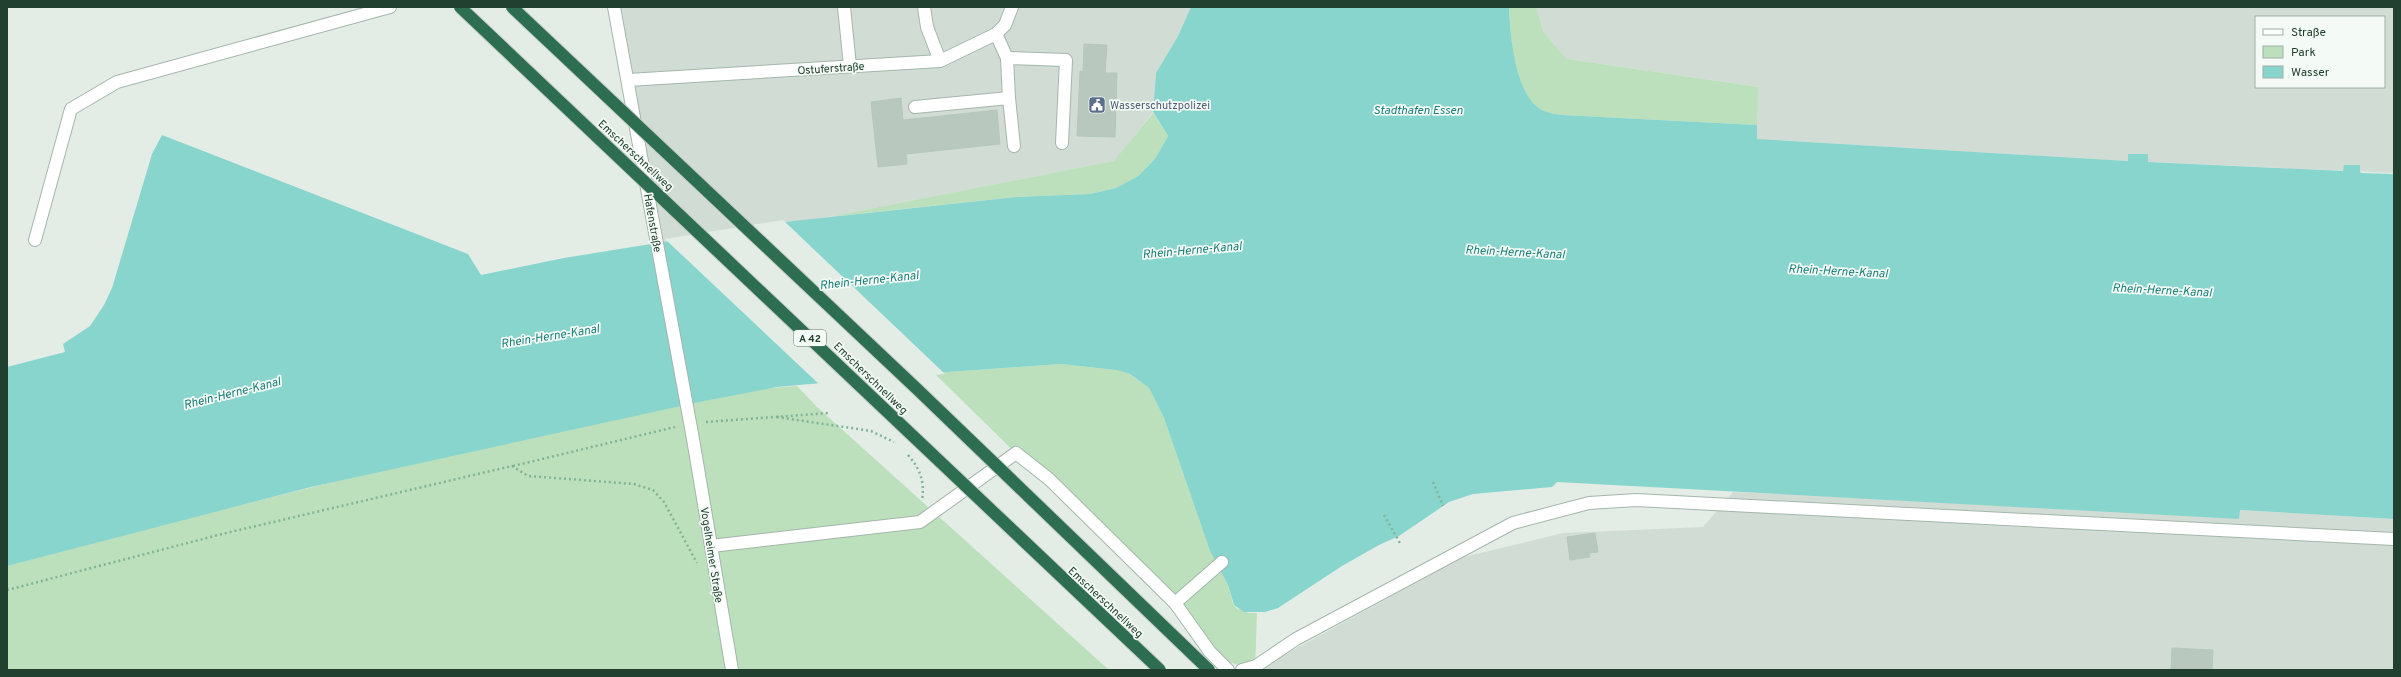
<svg xmlns="http://www.w3.org/2000/svg" width="2401" height="677" viewBox="0 0 2401 677" font-family="Overpass,sans-serif">
  <style>
    .built { fill: #d1ddd4; fill-rule: evenodd }
    .green { fill: #bbe0bb }
    .water { fill: #88d5ce }
    .pier { fill: #e3ede6 }
    .building { fill: #b8c8be; stroke: #b5c7bb }
    .lines { fill: none; stroke-linecap: round; stroke-linejoin: round }
    .minor-casing { stroke: #a5b6ac; stroke-width: 14 }
    .path { stroke: #82b397; stroke-width: 2.5; stroke-dasharray: 2 3; stroke-linecap: butt }
    .minor { stroke: #fff; stroke-width: 12 }
    .minor-bridge-casing { stroke: #a5b6ac; stroke-width: 14; stroke-linecap: butt }
    .highway-bridge-casing { stroke: #c1cac5; stroke-width: 14; stroke-linecap: butt }
    .minor-bridge { stroke: #fff; stroke-width: 12 }
    .highway-bridge { stroke: #2c6e4f; stroke-width: 12 }
    .labels { text-anchor: middle; stroke-width: 3.5; stroke-linejoin: round; paint-order: stroke }
    .shield { fill: #f4faf5; stroke: #60786b; stroke-width: 1 }
    .shield-label { font-size: 10px; font-weight: bold; fill: #214030 }
    .street-label { font-size: 11px; fill: #214030; stroke: #f4faf5 }
    .service-label { font-size: 11px; fill: #4e5e75; stroke: #f4faf5; text-anchor: start }
    .water-label { font-size: 12px; font-style: italic; fill: #187f77; stroke: #f4faf5 }
  </style>
  <rect width="100%" height="100%" fill="#e3ede6"/>
  <g class="built">
    <path d="M621 7H1191L1178 36 1156 73 1153 112 1115 161 828 217 663 242Z"/>
    <path d="M1536 7H2394V173L2128 161 1756 139 1759 87 1567 59 1544 33ZM2256 17H2384V87H2256Z"/>
    <path d="M1733 492 2239 510 2394 519V670H1256L1464 557 1563 533 1703 527Z"/>
  </g>
  <g class="green">
    <path d="M1509 7H1536L1544 33 1567 59 1759 87 1757 125 1562 115C1556 114 1549 113 1544 111 1515 99 1510 33 1509 7Z"/>
    <path d="M1153 113 1168 136 1155 159 1138 176 1116 188 1090 194 1016 197 828 217 1114 161Z"/>
    <path d="M1061 364 1116 370 1130 374 1149 388 1164 418 1210 551 1228 585 1233 604 1236 608 1248 613H1257L1255 670 1229 662 934 373Z"/>
    <path d="M797 386 816 406 1109 670H7V566C197 515 388 466 581 427 652 413 726 390 797 386Z"/>
  </g>
  <path class="water" d="M1191 7H1509C1510 33 1515 99 1544 111 1549 113 1556 114 1562 115L1757 125V139L2128 161V154H2148V162L2343 171 2344 165H2360V172L2362 173 2394 174V519L2240 510 2239 519 1557 482 1552 487 1473 494 1449 502 1399 536 1379 545 1342 566 1278 608 1265 612H1244L1234 605 1228 585 1210 551 1164 418 1149 388 1130 374 1116 370 1061 364 934 373 777 387 699 402 311 487 7 566V367L65 352 63 344 90 326 104 305 112 288 152 154 162 135 468 254 481 275 564 258 793 221 1016 197 1090 194 1116 188 1138 176 1155 159 1168 136 1153 112 1156 73 1178 36Z"/>
  <path class="pier" d="M783 220 945 374 821 386 665 239Z"/>
  <g class="building">
    <path d="M1084 44 1107 45 1105 73H1117L1115 137 1077 136 1080 71 1083 72Z"/>
    <path d="M901 98 903 120 997 110 1000 144 906 154 907 164 878 167 871 102Z"/>
    <path d="M1595 533 1598 552 1589 553 1590 557 1570 560 1567 537Z"/>
    <path d="M2172 648 2213 650 2212 670H2171Z"/>
  </g>
  <g class="lines">
    <defs>
      <g id="minor">
        <path d="M614 7 649 200"/>
        <path d="M844 7 850 66"/>
        <path d="M924 7 927 27 940 61"/>
        <path d="M996 34 1007 58 1009 98"/>
        <path d="M1007 58 1066 60 1062 143"/>
        <path d="M628 80 940 61 996 34 1005 25 1012 7"/>
        <path d="M915 107 1009 98 1014 146"/>
        <path d="M35 240 71 109 117 82 390 7"/>
        <path d="M693 439 732 670"/>
        <path d="M711 546 920 522 1016 453 1049 479 1175 603 1210 652 1228 670"/>
        <path d="M1175 603 1222 562"/>
        <path d="M1242 670 1256 666 1296 639 1513 523 1589 503 1636 500 2394 539"/>
      </g>
    </defs>
    <use href="#minor" class="minor-casing"/>
    <g class="path">
      <path d="M777 417 871 431 894 442"/>
      <path d="M706 422 829 413"/>
      <path d="M908 455C920 469 925 481 922 500"/>
      <path d="M513 466 675 427"/>
      <path d="M1433 482 1443 506"/>
      <path d="M1384 515 1400 543"/>
      <path d="M7 590 222 534 512 466 528 476 634 484 653 490 664 502 697 563"/>
    </g>
    <use href="#minor" class="minor"/>
    <defs>
      <path id="minor-bridge" d="M649 200 693 439"/>
      <g id="highway-bridge">
        <path d="M460 7 1160 670"/>
        <path d="M512 7 917 389 1209 670"/>
      </g>
    </defs>
    <use href="#minor-bridge" class="minor-bridge-casing"/>
    <use href="#highway-bridge" class="highway-bridge-casing"/>
    <use href="#minor-bridge" class="minor-bridge"/>
    <use href="#highway-bridge" class="highway-bridge"/>
  </g>
  <defs>
    <symbol id="civic-square" viewBox="-11 -11 22 22"><rect x="-9" y="-9" width="18" height="18" rx="4" fill="#5c6f8a" stroke="#f4faf5"/><path d="M-.6-6.5H3V-4.5H.6V-3L4-1V1h2V6H-6V1h2V-1L-.6-3ZM-1.2 2.5V6h2.4V2.5Z" fill="#fff"/></symbol>
  </defs>
  <g fill-rule="evenodd">
    <use href="#civic-square" x="1087" y="95" width="20" height="20"/>
  </g>
  <g class="labels">
    <rect class="shield" x="794" y="330" width="32" height="16" rx="3"/>
    <g class="shield-label">
      <text x="810" y="342">A 42</text>
    </g>
    <g class="street-label">
      <text transform="translate(831 68) rotate(-4)" y="4">Ostuferstraße</text>
      <text transform="translate(636 155) rotate(43)" y="4">Emscherschnellweg</text>
      <text transform="translate(653 223) rotate(80)" y="4">Hafenstraße</text>
      <text transform="translate(871 378) rotate(44)" y="4">Emscherschnellweg</text>
      <text transform="translate(712 555) rotate(81)" y="4">Vogelheimer Straße</text>
      <text transform="translate(1106 602) rotate(43)" y="4">Emscherschnellweg</text>
    </g>
    <g class="service-label">
      <text x="1110" y="109">Wasserschutzpolizei</text>
    </g>
    <g class="water-label">
      <text x="1418" y="114">Stadthafen Essen</text>
      <text transform="translate(1192 250) rotate(-5)" y="4">Rhein-Herne-Kanal</text>
      <text transform="translate(1515 252) rotate(3)" y="4">Rhein-Herne-Kanal</text>
      <text transform="translate(1838 271) rotate(3)" y="4">Rhein-Herne-Kanal</text>
      <text transform="translate(869 280) rotate(-6)" y="4">Rhein-Herne-Kanal</text>
      <text transform="translate(2162 290) rotate(3)" y="4">Rhein-Herne-Kanal</text>
      <text transform="translate(550 336) rotate(-9)" y="4">Rhein-Herne-Kanal</text>
      <text transform="translate(232 393) rotate(-14)" y="4">Rhein-Herne-Kanal</text>
    </g>
  </g>
  <rect width="2401" height="677" fill="none" stroke="#214030" stroke-width="16"/>
  <rect x="2255" y="16" width="130" height="72" fill="#f4faf5" stroke="#a0b0a6"/>
  <rect x="2263" y="29" width="20" height="6" fill="#ffffff" stroke="#a0b0a6"/>
  <text x="2291" y="36" font-size="12" fill="#214030">Straße</text>
  <rect x="2263" y="46" width="20" height="12" fill="#bbe0bb" stroke="#a0b0a6"/>
  <text x="2291" y="56" font-size="12" fill="#214030">Park</text>
  <rect x="2263" y="66" width="20" height="12" fill="#88d5ce" stroke="#a0b0a6"/>
  <text x="2291" y="76" font-size="12" fill="#214030">Wasser</text>
</svg>
